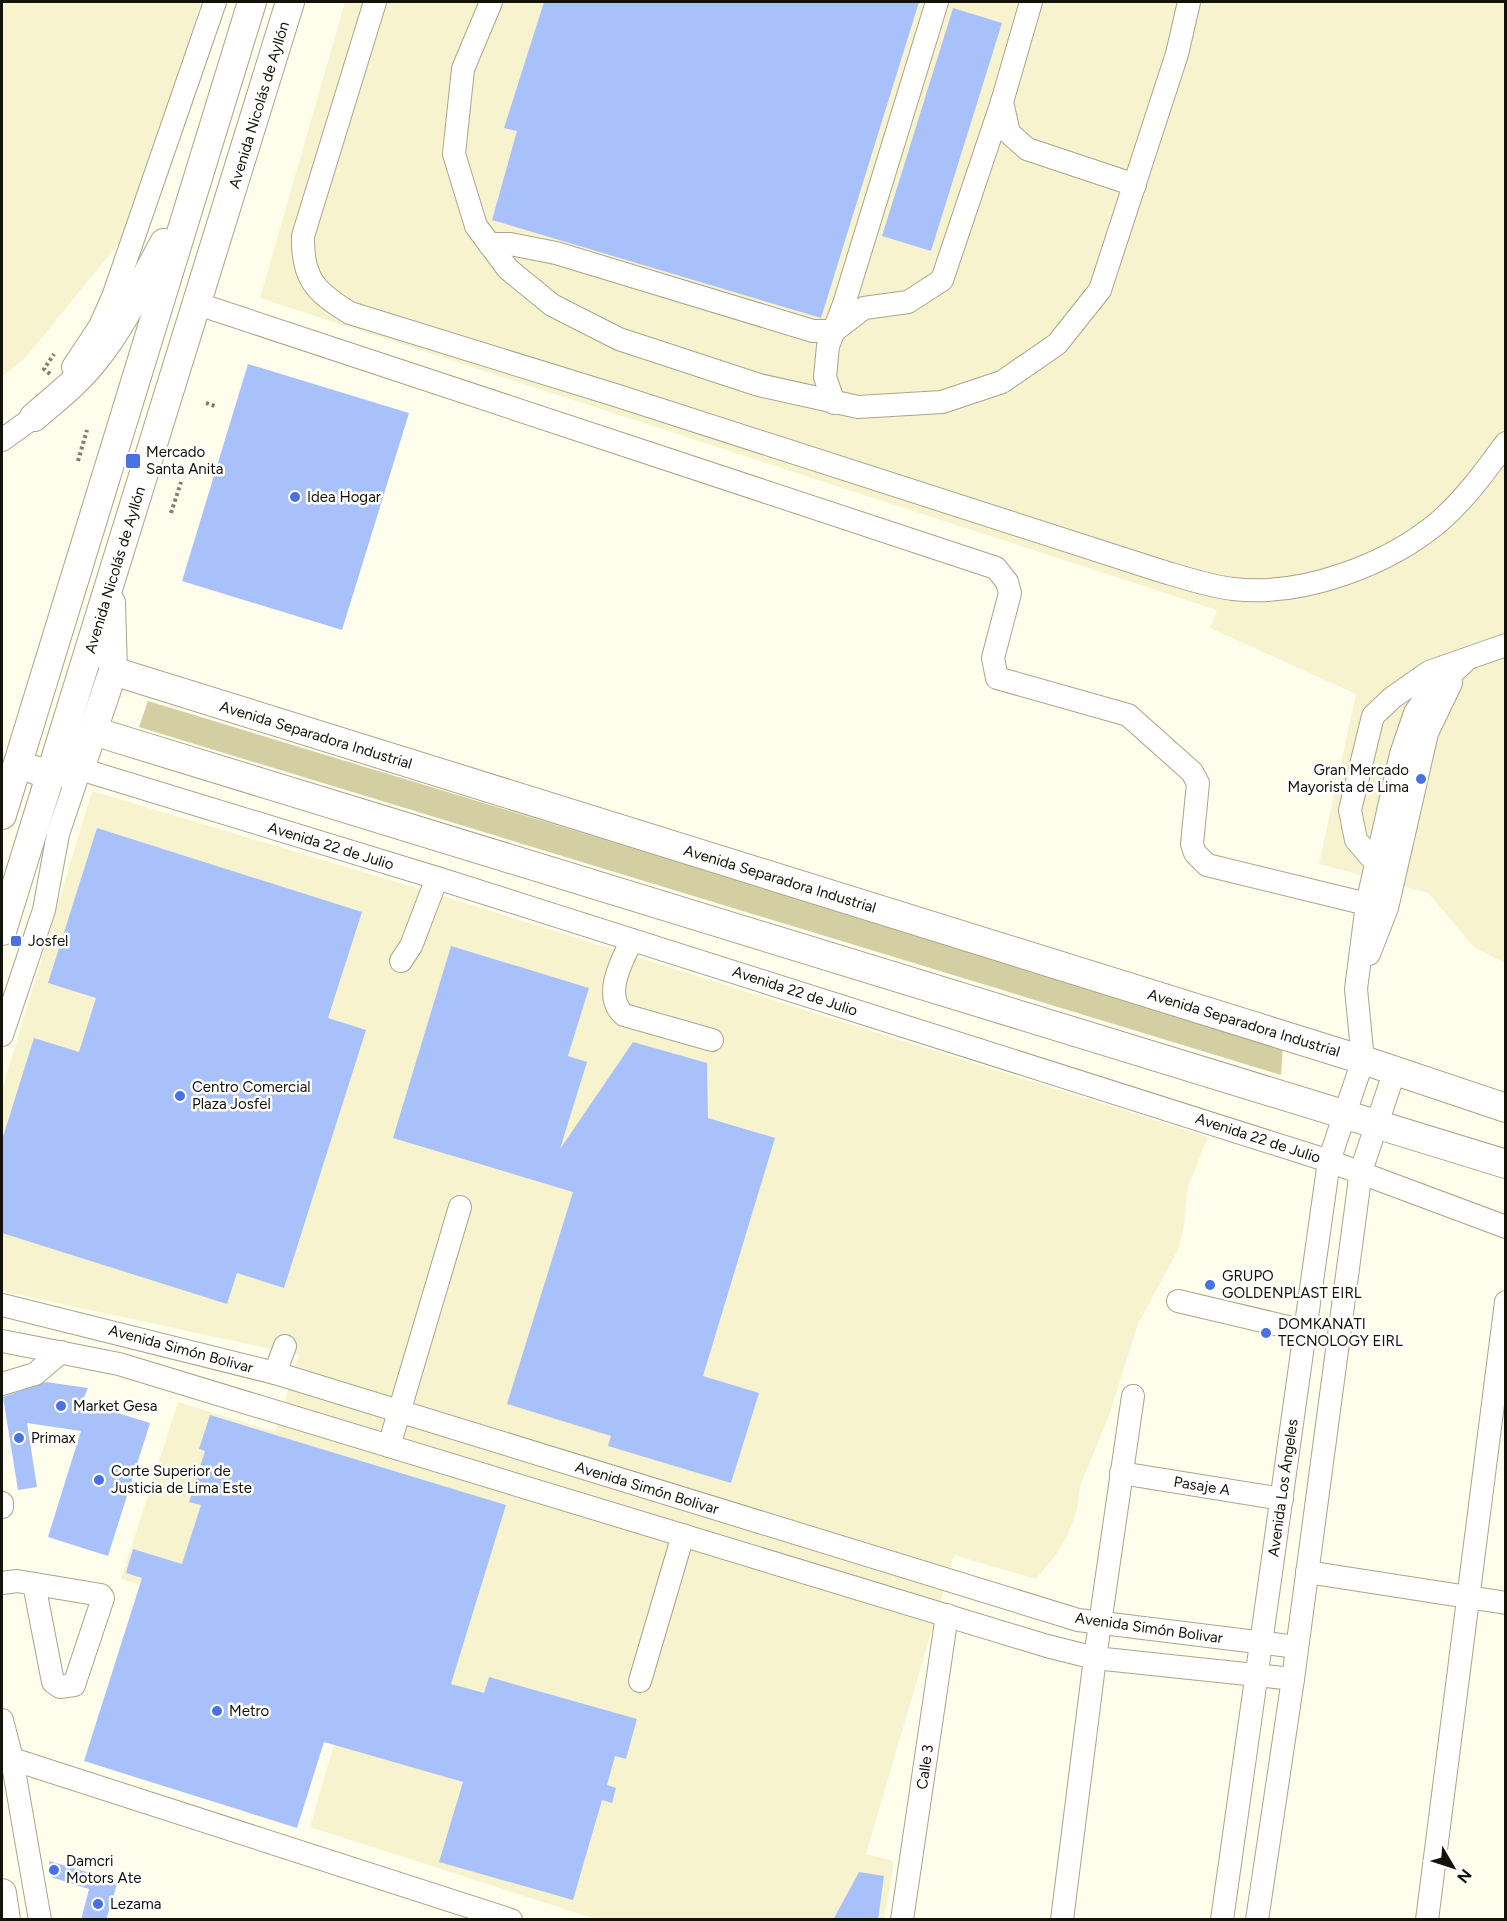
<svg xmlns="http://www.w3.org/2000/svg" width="1507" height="1921" viewBox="0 0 1507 1921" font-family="Figtree,sans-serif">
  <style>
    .built { fill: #f8f3cf }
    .green { fill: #d4cea3 }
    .building { fill: #a8c1fb }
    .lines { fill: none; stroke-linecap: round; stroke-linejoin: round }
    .minor-casing { stroke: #a9a58b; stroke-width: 24 }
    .major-casing { stroke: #a9a58b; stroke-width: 30 }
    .path { stroke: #807e71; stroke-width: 4; stroke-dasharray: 3 3; stroke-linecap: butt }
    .minor { stroke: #fff; stroke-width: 22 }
    .major { stroke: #fff; stroke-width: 28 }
    .poi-dot { fill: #4a71e4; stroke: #fff; stroke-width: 2 }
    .labels { text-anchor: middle; stroke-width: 5; stroke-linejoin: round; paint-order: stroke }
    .street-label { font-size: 15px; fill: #131208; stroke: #fff }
    .poi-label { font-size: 15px; fill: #131208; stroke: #fff; text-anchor: start }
  </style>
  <rect width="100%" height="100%" fill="#fffdec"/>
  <g class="built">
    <path d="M2 2H201L133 226 26 357 2 377Z"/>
    <path d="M345 2H1505V963L1475 948 1428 893 1319 864 1356 694 1210 628 1217 610 260 298Z"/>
    <path d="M92 791 443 896 1208 1137 1188 1187 1183 1231 1178 1250 1138 1324 1109 1416 1080 1486 1077 1510 1068 1534 1055 1556 1036 1579 954 1555 866 1854 894 1861 884 1919H596L310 1827 360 1654 121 1579 178 1402 275 1432 299 1355 2 1291V1090Z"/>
  </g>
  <path class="green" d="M148 701 1283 1046 1281 1075 139 727Z"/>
  <g class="building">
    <path d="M544 2H919L821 318 492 220 517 131 504 128Z"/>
    <path d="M953 8 1002 23 931 251 882 236Z"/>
    <path d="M248 364 409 413 342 630 182 581Z"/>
    <path d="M97 828 362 912 328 1018 366 1030 284 1288 237 1273 227 1304 2 1233V1140L34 1038 79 1052 96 998 48 983Z"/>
    <path d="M451 946 589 988 568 1056 587 1062 560 1149 633 1042 707 1063 708 1118 775 1138 703 1376 759 1393 731 1483 608 1446 611 1436 507 1404 573 1192 393 1138Z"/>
    <path d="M46 1382 88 1388 82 1402 150 1423 108 1556 48 1537 81 1431 27 1423 37 1487 18 1490 3 1397Z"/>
    <path d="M210 1415 506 1505 451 1684 484 1693 489 1677 637 1719 626 1759 615 1756 607 1785 616 1788 612 1803 602 1800 573 1900 439 1862 463 1782 324 1742 297 1828 84 1761 142 1578 126 1573 133 1549 182 1564 201 1505 189 1502 205 1451 199 1449Z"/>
    <path d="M49 1861 118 1881 106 1920H81L89 1889 51 1877Z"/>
    <path d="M859 1872 884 1876 878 1920H833Z"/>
  </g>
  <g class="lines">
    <defs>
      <g id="minor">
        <path d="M375 2 303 236C302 278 315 292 350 313L615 395 1158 570C1182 577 1207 586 1233 589 1302 597 1389 565 1441 520 1466 498 1486 470 1506 443"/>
        <path d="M491 2 463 69 454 154 476 226 508 269 552 305 619 339 759 385 858 407 942 402 1002 382 1057 344 1100 290 1177 54 1189 2"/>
        <path d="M1031 2 1002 102 1009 133 1027 149 1135 185"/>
        <path d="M489 244H510L556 253 813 331H834L864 308 908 302 942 280 1002 102"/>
        <path d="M198 304 996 568 1007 582 1010 593 993 658 997 678 1128 715 1192 772 1198 783 1192 844 1195 853 1207 865 1367 904"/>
        <path d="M73 367 100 326 113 297 215 2"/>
        <path d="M834 403 825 377 828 346 844 304 937 2"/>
        <path d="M2 440 34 417 44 405"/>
        <path d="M1376 863 1356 840 1350 810 1373 716 1392 698 1429 672 1506 645"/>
        <path d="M632 940C622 960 602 996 624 1015L712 1040"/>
        <path d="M1369 954 1387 908 1427 733 1451 683"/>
        <path d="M401 961 411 946 437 878"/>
        <path d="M2 1035 44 910 58 834 80 769 437 878 1329 1161 1506 1227"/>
        <path d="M1178 1301 1305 1331"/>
        <path d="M2 1305 275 1373 1078 1620 1297 1647"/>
        <path d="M2 1341 119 1364 1047 1646 1095 1658 1293 1679"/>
        <path d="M275 1373 285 1346"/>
        <path d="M2 1384 35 1374 61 1352"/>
        <path d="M389 1446 460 1207"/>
        <path d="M1121 1473 1282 1499"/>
        <path d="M2 1503V1507"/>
        <path d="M1307 1572 1506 1603"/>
        <path d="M2 1583 17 1581 101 1595 103 1598 74 1685 60 1687 53 1682 34 1584"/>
        <path d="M640 1681 683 1535"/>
        <path d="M2 1720 12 1759 40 1920"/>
        <path d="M2 1762 12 1759 511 1920"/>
        <path d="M902 1920 947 1615"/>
        <path d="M1062 1920 1095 1658 1133 1396"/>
        <path d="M1222 1920 1329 1161 1363 1060 1356 989 1367 904 1401 754 1415 713 1423 701 1464 662"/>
        <path d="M1257 1920 1293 1679 1361 1171 1395 1070"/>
        <path d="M1427 1920 1506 1302"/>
      </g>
      <g id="major">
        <path d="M34 417C55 399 78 381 95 359 123 324 142 283 164 243"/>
        <path d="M113 671 1363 1060 1506 1108"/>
        <path d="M93 731 1506 1164"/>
        <path d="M35 770 51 775 80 769 113 671 111 603"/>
        <path d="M2 815 252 2"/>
        <path d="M2 931 290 2"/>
        <path d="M2 1893 6 1920"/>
      </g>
    </defs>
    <use href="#minor" class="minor-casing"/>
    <use href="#major" class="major-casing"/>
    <g class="path">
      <path d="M50 374 44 369 54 354"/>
      <path d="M206 403 215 406"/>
      <path d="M78 461 87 430"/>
      <path d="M171 513 181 482"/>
    </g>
    <use href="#minor" class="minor"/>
    <use href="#major" class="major"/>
  </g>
  <g class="poi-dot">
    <rect x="125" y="453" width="16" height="16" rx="3"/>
    <circle cx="295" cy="497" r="6"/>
    <circle cx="1421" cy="779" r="6"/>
    <rect x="10" y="935" width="12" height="12" rx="3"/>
    <circle cx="180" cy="1096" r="6"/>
    <circle cx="1210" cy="1285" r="6"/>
    <circle cx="1266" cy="1333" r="6"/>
    <circle cx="61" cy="1406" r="6"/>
    <circle cx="19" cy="1438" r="6"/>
    <circle cx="99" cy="1480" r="6"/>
    <circle cx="217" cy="1711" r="6"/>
    <circle cx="54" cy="1870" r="6"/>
    <circle cx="98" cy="1904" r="6"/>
  </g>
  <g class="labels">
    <g class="street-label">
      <text transform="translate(259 105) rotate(-73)" y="5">Avenida Nicolás de Ayllón</text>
      <text transform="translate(115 570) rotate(-73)" y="5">Avenida Nicolás de Ayllón</text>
      <text transform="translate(316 735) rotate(17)" y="5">Avenida Separadora Industrial</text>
      <text transform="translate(331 846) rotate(17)" y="5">Avenida 22 de Julio</text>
      <text transform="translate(780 879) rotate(17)" y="5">Avenida Separadora Industrial</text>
      <text transform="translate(795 991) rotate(18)" y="5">Avenida 22 de Julio</text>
      <text transform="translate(1244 1023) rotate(17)" y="5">Avenida Separadora Industrial</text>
      <text transform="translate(1258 1138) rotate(18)" y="5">Avenida 22 de Julio</text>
      <text transform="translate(181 1349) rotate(15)" y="5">Avenida Simón Bolivar</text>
      <text transform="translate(1202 1486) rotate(9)" y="5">Pasaje A</text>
      <text transform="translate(647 1488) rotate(17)" y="5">Avenida Simón Bolivar</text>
      <text transform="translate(1283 1488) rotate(-82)" y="5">Avenida Los Ángeles</text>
      <text transform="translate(1149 1628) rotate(8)" y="5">Avenida Simón Bolivar</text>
      <text transform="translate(925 1767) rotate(-82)" y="5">Calle 3</text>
    </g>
    <g class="poi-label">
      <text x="146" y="457">Mercado<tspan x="146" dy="17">Santa Anita</tspan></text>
      <text x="307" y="502">Idea Hogar</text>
      <text x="1409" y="775" text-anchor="end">Gran Mercado<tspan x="1409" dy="17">Mayorista de Lima</tspan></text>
      <text x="28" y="946">Josfel</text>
      <text x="192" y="1092">Centro Comercial<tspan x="192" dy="17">Plaza Josfel</tspan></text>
      <text x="1222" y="1281">GRUPO<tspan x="1222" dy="17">GOLDENPLAST EIRL</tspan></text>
      <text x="1278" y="1329">DOMKANATI<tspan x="1278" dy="17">TECNOLOGY EIRL</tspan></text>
      <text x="73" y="1411">Market Gesa</text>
      <text x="31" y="1443">Primax</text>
      <text x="111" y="1476">Corte Superior de<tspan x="111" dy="17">Justicia de Lima Este</tspan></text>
      <text x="229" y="1716">Metro</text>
      <text x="66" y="1866">Damcri<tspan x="66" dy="17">Motors Ate</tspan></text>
      <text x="110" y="1909">Lezama</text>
    </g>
  </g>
  <rect width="1507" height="1921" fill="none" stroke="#131208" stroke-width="6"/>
  <g transform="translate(1453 1867) rotate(129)" stroke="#ffffff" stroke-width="4.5" paint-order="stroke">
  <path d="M0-4.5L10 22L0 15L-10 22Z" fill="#131208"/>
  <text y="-9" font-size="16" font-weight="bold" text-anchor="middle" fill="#131208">N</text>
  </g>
</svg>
